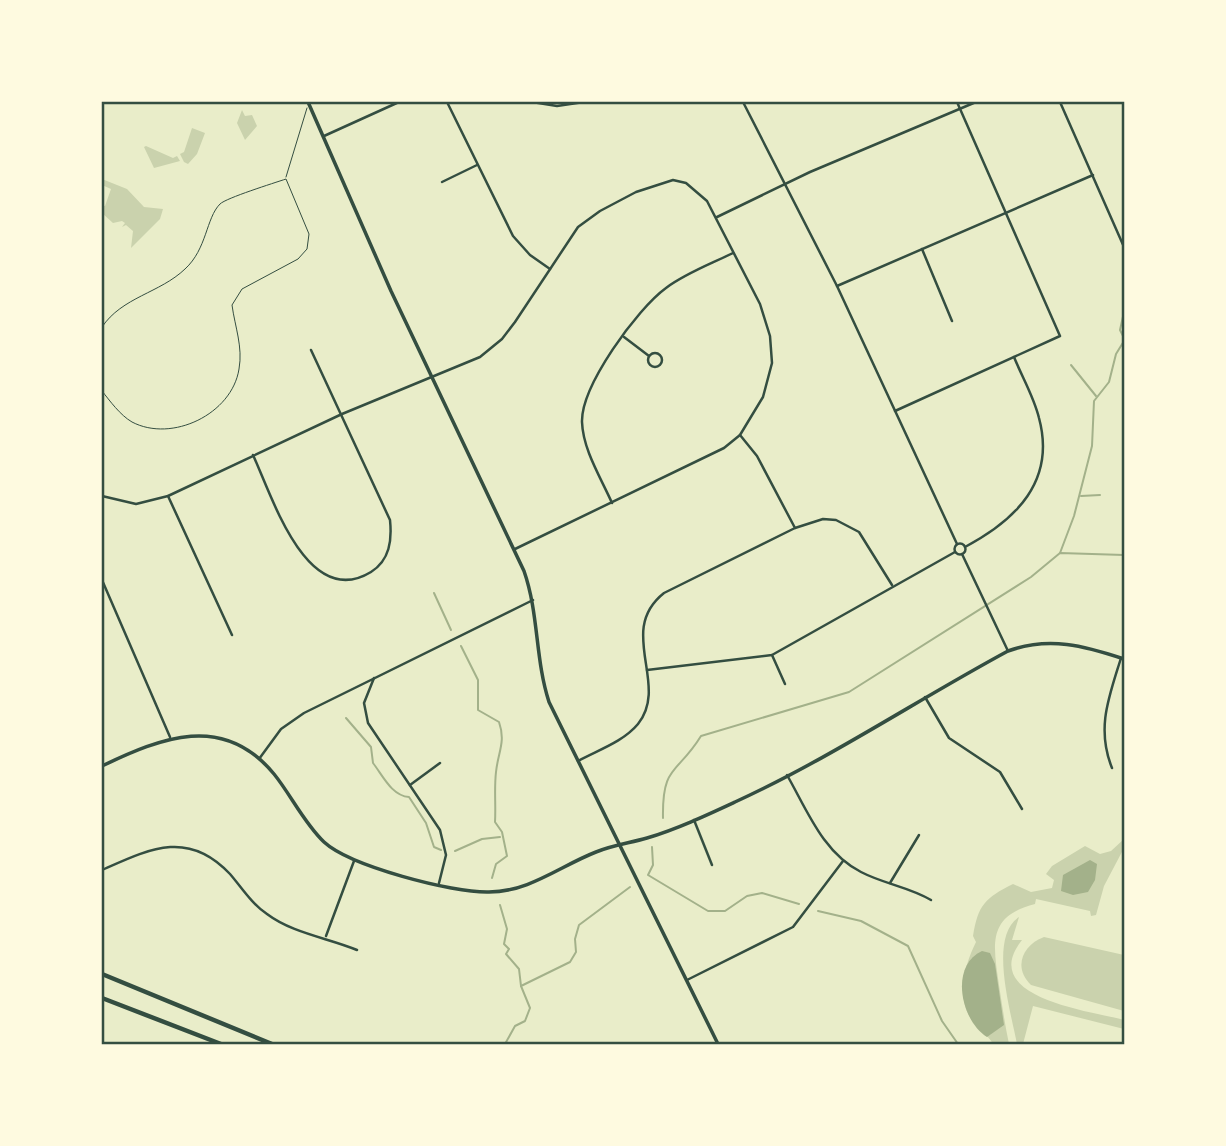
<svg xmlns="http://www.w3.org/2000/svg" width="1226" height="1146" viewBox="0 0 1226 1146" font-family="Ubuntu,sans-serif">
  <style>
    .green { fill: #cad2ad }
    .water { fill: #a3b18a }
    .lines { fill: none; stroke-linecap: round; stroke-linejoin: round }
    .stream { stroke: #a3b18a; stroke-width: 2 }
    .service { stroke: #344e41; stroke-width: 1 }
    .minor { stroke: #344e41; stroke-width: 2.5 }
    .tertiary { stroke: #344e41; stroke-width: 3.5 }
    .secondary { stroke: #344e41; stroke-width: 3.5 }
    .motorway { stroke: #344e41; stroke-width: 4.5 }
    .neatline { fill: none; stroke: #344e41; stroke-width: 2.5 }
  </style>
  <rect width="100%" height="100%" fill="#e9edc9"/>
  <g class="green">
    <path d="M242 110 245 116 252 115 257 126 245 140 237 123Z"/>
    <path d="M192 128 205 133 197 154 188 164 184 162 180 154 184 152Z"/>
    <path d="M146 146 173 158 177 156 180 161 154 168 144 147Z"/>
    <path d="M102 179 127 189 144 207 163 209 160 219 131 248 133 231 126 225 122 227 125 223 122 221 113 223 102 213V205L105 206 111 189 102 185Z"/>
    <path d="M1124 839V848L1104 886 1096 915 1091 916 1090 911 1036 899 1035 904C987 916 993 944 999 985 1002 1005 1005 1025 1009 1044H993C988 1035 980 1031 974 1023 955 1000 964 966 976 942L973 936C978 905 985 898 1013 884L1031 892 1052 888 1054 880 1046 874 1052 866 1085 846 1100 854 1111 851Z"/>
    <path d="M1019 917 1012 940H1022C976 998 1092 1011 1124 1020V1029L1033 1006 1023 1044H1017C1011 1012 988 937 1019 917Z"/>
    <path d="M1044 937 1124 955V1011L1031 985C1013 968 1022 945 1044 937Z"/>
  </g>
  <g class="water">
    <path d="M1090 860 1097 864 1095 880 1088 892 1073 895 1061 891 1063 875Z"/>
    <path d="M982 951 990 953 995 964 1004 1025 987 1037C961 1021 949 966 982 951Z"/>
  </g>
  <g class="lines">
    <g class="stream">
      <path d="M1124 102V103"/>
      <path d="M1124 312 1120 330 1124 338"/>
      <path d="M1071 365 1096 396"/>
      <path d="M1081 496 1100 495"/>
      <path d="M1060 553 1074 516 1092 446 1094 401 1109 382 1116 354 1124 341"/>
      <path d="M434 593 451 630"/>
      <path d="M461 646 478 680V710L499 722C506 742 498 752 496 772 494 789 496 805 495 822L502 832 507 856 496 864 492 878"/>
      <path d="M346 718 371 747 373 763C383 776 392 796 409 797L426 823 434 847 441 850"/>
      <path d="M663 818C662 764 677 775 701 736L849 692 1031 577 1060 553 1124 555"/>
      <path d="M652 847 653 865 648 875 708 911H725L747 896 762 893 799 904"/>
      <path d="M455 851 482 839 500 837"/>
      <path d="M500 905 507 929 504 944 509 949 506 954 519 969 521 986"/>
      <path d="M818 911 861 921 908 946 942 1021 958 1044"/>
      <path d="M505 1044 515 1026 525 1021 530 1008 521 986 570 962 576 952 575 939 579 925 630 887"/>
    </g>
    <g class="service">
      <path d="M286 177 307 108"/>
      <path d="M102 327C122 297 160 293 185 269 207 249 206 218 220 204 226 198 274 183 286 179L309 234 307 249 298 259 242 289 232 305C235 327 243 347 239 369 232 414 172 443 132 422 120 415 110 401 102 391"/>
    </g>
    <g class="minor">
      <path d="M447 102 513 236 530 255 550 269"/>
      <path d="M532 102 557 106 584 102"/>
      <path d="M743 102 837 286 957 544"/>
      <path d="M1060 102 1124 247"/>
      <path d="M324 136 399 102"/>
      <path d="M442 182 477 165"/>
      <path d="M717 217 810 172 976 102"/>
      <path d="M922 249 952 321"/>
      <path d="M837 286 1093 175"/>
      <path d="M624 337 649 356"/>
      <circle cx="655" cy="360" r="7"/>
      <path d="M895 411 1060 336 957 102"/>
      <path d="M740 435 757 456 795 528"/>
      <path d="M253 455C272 496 307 611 371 572 390 560 392 540 390 520L311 350"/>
      <path d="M102 496 136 504 168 496 342 414 480 357 502 339 515 322 578 227 600 211 636 192 673 180 686 183 707 201 760 304 770 336 772 363 763 397 740 435 724 448 515 549"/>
      <path d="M168 496 232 635"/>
      <path d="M612 503C601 478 583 450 582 422 581 386 637 309 666 288 686 273 711 264 733 253"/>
      <circle cx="960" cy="549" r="5.5"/>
      <path d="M965 547C1016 520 1056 481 1039 418 1034 397 1022 377 1014 357"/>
      <path d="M962 554 1008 651"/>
      <path d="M102 580 170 737"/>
      <path d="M772 655 785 684"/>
      <path d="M647 670 772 655 955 552"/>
      <path d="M374 678 364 703 368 723 440 830 446 855 439 883"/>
      <path d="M925 697 949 738 1000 772 1022 809"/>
      <path d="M259 759 281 729 304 713 533 600"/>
      <path d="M578 761C598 750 623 742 638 724 670 684 616 631 664 593L795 528 823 519 836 520 859 532 892 585"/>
      <path d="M1112 768C1096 728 1109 697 1121 658"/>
      <path d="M787 775C807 810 823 853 861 872 884 884 909 887 931 900"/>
      <path d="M410 785 440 763"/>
      <path d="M694 820 712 865"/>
      <path d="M102 870C149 849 188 829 230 874 242 888 251 903 267 914 292 933 328 938 357 950"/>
      <path d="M890 883 919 835"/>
      <path d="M326 936 354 861"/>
      <path d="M687 980 793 927 843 861"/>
    </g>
    <path class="tertiary" d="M308 102 391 291 524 571C539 614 535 659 549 702L718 1044"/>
    <path class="secondary" d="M102 766C161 738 223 712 274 774 291 795 304 823 324 842 350 866 452 893 489 892 529 892 560 866 596 852 613 845 630 843 647 838 677 829 707 815 735 802 829 759 917 700 1008 651 1049 636 1085 646 1124 659"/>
    <g class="motorway">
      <path d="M102 974 272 1044"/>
      <path d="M102 998 221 1044"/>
    </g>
  </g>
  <rect width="1226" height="1146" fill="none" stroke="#fefae0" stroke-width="206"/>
  <rect x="103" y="103" width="1020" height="940" class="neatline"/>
</svg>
